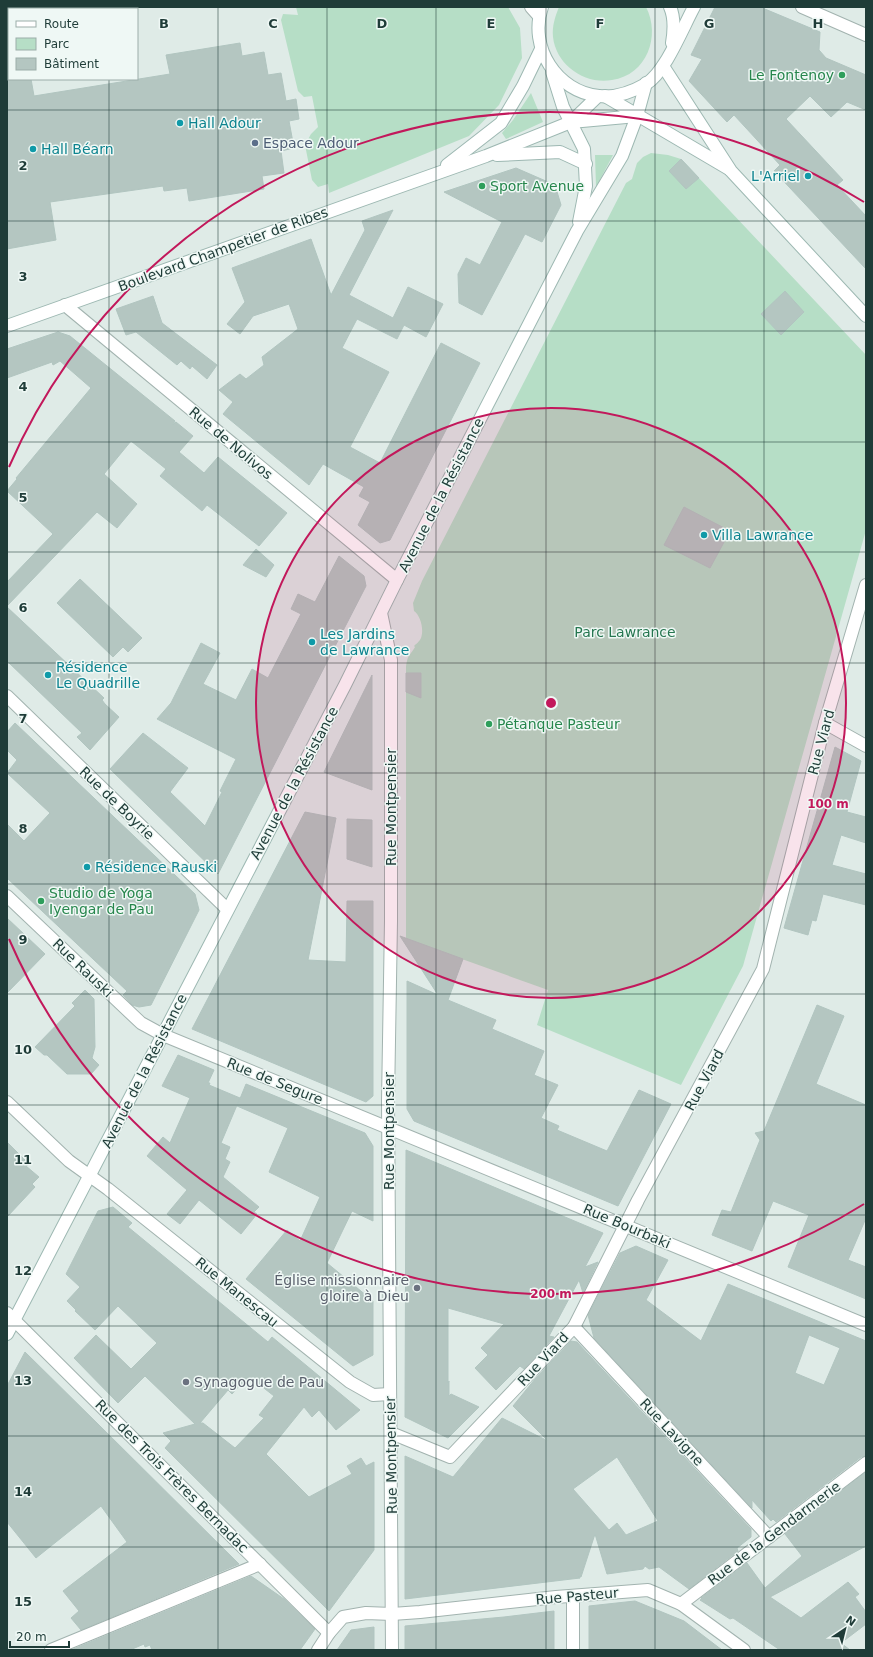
<svg xmlns="http://www.w3.org/2000/svg" width="873" height="1657" viewBox="0 0 873 1657" font-family="'DejaVu Sans',sans-serif">
  <style>
    .green { fill: #b6dec6 }
    .building { fill: #b4c6c1; stroke: #b1c5c0; fill-rule: evenodd }
    .lines { fill: none; stroke-linecap: round; stroke-linejoin: round }
    .street-casing { stroke: #a2b3af; stroke-width: 14 }
    .secondary-casing { stroke: #9db8b2; stroke-width: 14 }
    .street { stroke: #fff; stroke-width: 12 }
    .secondary { stroke: #fff; stroke-width: 12 }
    .grid { fill: none; stroke: #1f3c38; stroke-width: 1; stroke-opacity: 0.55 }
    .ring { fill: none; stroke: #c2185b; stroke-width: 2 }
    .leisure-dot { fill: #2e9e5b; stroke: #eff8f5; stroke-width: 1.5 }
    .culture-dot { fill: #0f9aa8; stroke: #eff8f5; stroke-width: 1.5 }
    .service-dot { fill: #5c6f8a; stroke: #eff8f5; stroke-width: 1.5 }
    .worship-dot { fill: #6b7280; stroke: #eff8f5; stroke-width: 1.5 }
    .labels { text-anchor: middle; stroke-width: 3; stroke-linejoin: round; paint-order: stroke }
    .leisure-label { font-size: 14px; fill: #27864d; stroke: #eff8f5; text-anchor: start }
    .culture-label { font-size: 14px; fill: #0d838f; stroke: #eff8f5; text-anchor: start }
    .service-label { font-size: 14px; fill: #4e5e75; stroke: #eff8f5; text-anchor: start }
    .street-label { font-size: 14px; fill: #1f3c38; stroke: #eff8f5 }
    .park-label { font-size: 14px; fill: #267650; stroke: #eff8f5 }
    .worship-label { font-size: 14px; fill: #5b616d; stroke: #eff8f5; text-anchor: end }
    .grid-label { font-size: 13px; text-anchor: middle; font-weight: bold; fill: #1f3c38; stroke: #eff8f5; stroke-width: 3; stroke-linejoin: round; paint-order: stroke }
    .centre { fill: #c2185b; stroke: #eff8f5; stroke-width: 2 }
    .ring-label { font-size: 12px; text-anchor: middle; font-weight: bold; fill: #c2185b; stroke: #eff8f5; stroke-width: 3; stroke-linejoin: round; paint-order: stroke }
  </style>
  <rect width="100%" height="100%" fill="#dfebe7"/>
  <g class="green">
    <path d="M296 7H508L520 28 522 58 499 105 469 136 329 193 328 184 318 187 312 180 305 145 311 134 318 127 312 96 304 97 298 91 281 20 283 14 298 15Z"/>
    <path d="M559 7H646C661 36 647 75 612 80 585 85 556 65 553 37 552 26 555 17 559 7Z"/>
    <path d="M531 93 543 122 506 139 502 133 513 120Z"/>
    <path d="M651 153 668 155 681 159 866 355V530L743 966 681 1085 537 1025 548 990 406 939V667C408 654 409 657 415 647L414 646C416 644 420 641 421 638 424 630 421 616 414 611L413 603 422 581 626 183 632 179 637 163 643 157Z"/>
    <path d="M595 155H613L596 187Z"/>
  </g>
  <g class="building">
    <path d="M715 7H760L820 32 819 50 826 58 866 75V110L847 102 831 117 810 96 786 119 843 180 837 185 866 216V269L774 171 780 165 734 115 727 122 689 81 702 59 691 55Z"/>
    <path d="M240 43 242 56 264 52 268 75 281 73 286 101 296 99 299 119 289 121 294 148 281 151 284 173 262 176 264 189 189 201 187 188 164 191 163 186 50 202 56 240 7 249V79H31L34 96 170 74 166 55Z"/>
    <path d="M681 159 699 178 686 189 669 171Z"/>
    <path d="M516 168 555 185 561 205 542 242 525 234 482 315 459 303 458 274 466 258 480 265 502 222 444 192Z"/>
    <path d="M393 210 349 295 393 318 408 287 443 304 426 337 404 325 397 339 357 319 342 348 389 372 350 447 380 463 441 343 480 363 390 540 380 543 358 525 370 502 359 496 364 487 323 464 309 485 223 414 233 402 219 390 240 374 246 379 264 365 262 357 298 329 289 304 253 316 240 334 227 324 245 302 232 268 311 239 331 295 365 230 362 221Z"/>
    <path d="M785 291 804 312 781 335 761 314Z"/>
    <path d="M153 296 162 323 217 365 207 379 192 366 190 369 181 361 177 365 136 332 126 335 116 309Z"/>
    <path d="M58 332 70 336 175 421 173 425 176 422 193 436 179 452 204 473 218 457 287 513 259 546 207 505 202 511 160 476 166 469 131 441 104 474 137 504 117 528 97 512 7 606V582L53 534 7 491 17 479 16 478 91 388 60 361 53 365 52 362 7 378V349Z"/>
    <path d="M684 507 730 531 710 568 664 545Z"/>
    <path d="M256 549 274 565 266 577 243 565Z"/>
    <path d="M339 556 364 576 366 586 218 874 110 769 143 733 188 768 170 792 205 826 222 792 220 791 236 759 157 719 171 703 201 643 220 653 203 684 236 700 252 669 268 678 301 614 291 609 298 594 315 602Z"/>
    <path d="M80 579 142 638 128 652 123 647 113 657 57 603Z"/>
    <path d="M7 607 104 698 102 700 105 704 119 717 90 750 77 737 82 733 7 661Z"/>
    <path d="M406 673H421V698L406 692Z"/>
    <path d="M372 675V790L324 772Z"/>
    <path d="M15 723 195 894 199 910 151 1005 139 1007 132 1005 123 995 127 991 7 878V824L24 841 50 813 7 773 17 760 7 750V732Z"/>
    <path d="M835 747 861 761 847 812 866 817V843L841 835 832 865 866 874V905L823 894 816 921 812 920 808 935 784 928Z"/>
    <path d="M305 812 336 818 308 960 346 962 347 901H373V1096L366 1102 192 1029Z"/>
    <path d="M347 819 372 820V867L347 859Z"/>
    <path d="M7 918 45 954 7 993Z"/>
    <path d="M400 936 463 959 448 1000 496 1020 492 1029 544 1051 534 1075 558 1085 541 1118 559 1126 557 1130 607 1151 639 1090 671 1104 618 1206 414 1121 407 1109V981L438 995Z"/>
    <path d="M85 990 94 999 95 1047 92 1058 99 1065 91 1074H67L47 1055H44L35 1047 75 1006 72 1003Z"/>
    <path d="M817 1005 844 1016 816 1084 866 1105V1218L848 1260 866 1267V1299L788 1267 809 1215 773 1201 752 1251 712 1235 722 1210 731 1212 760 1140 755 1133 764 1131Z"/>
    <path d="M178 1055 214 1070 208 1083H210L209 1085 240 1098 221 1143 230 1147 225 1159 230 1162 223 1177 259 1207 254 1212 257 1214 241 1234 199 1200 180 1224 167 1214 187 1190 147 1156 163 1137 170 1143 190 1098 162 1086Z"/>
    <path d="M246 1084 365 1133 373 1146V1221L352 1211 327 1263 373 1301V1355L353 1366 246 1279 287 1230 300 1241 320 1197 269 1172 288 1128 237 1106Z"/>
    <path d="M7 1142 29 1164 26 1166 39 1177 32 1184 35 1187 7 1217Z"/>
    <path d="M406 1150 603 1233 585 1267 598 1262 583 1293 579 1280 549 1336 554 1337 524 1369 520 1366 496 1390 475 1368 488 1355 481 1348 504 1324 448 1308V1383L449 1381V1396L451 1394 479 1407 448 1438 405 1417Z"/>
    <path d="M113 1207 132 1223 128 1227 268 1342 272 1337 360 1410 336 1430 319 1410 312 1417 304 1407 266 1454 309 1497 352 1474 347 1466 361 1458 366 1466 374 1462V1550L329 1611 165 1448 171 1441 163 1433 195 1424 145 1376 118 1403 74 1358 96 1335 131 1369 157 1343 118 1306 95 1330 75 1311 76 1310 67 1301 80 1287 66 1274 98 1211ZM251 1378 274 1396 259 1415 264 1418 235 1448 203 1423H200L228 1390 232 1394 240 1385 243 1387Z"/>
    <path d="M636 1246 668 1260 646 1300 701 1341 728 1284 866 1341V1456L861 1457 776 1522 773 1519 771 1521 752 1500V1508L594 1338 588 1315 620 1253ZM809 1335 840 1348 824 1385 795 1373Z"/>
    <path d="M571 1341 577 1342 751 1529V1537L737 1548 738 1551 689 1589 659 1567 649 1569 645 1566 643 1569 607 1574 595 1534 581 1577H578L580 1578 405 1599V1456L453 1477 502 1418 548 1441 513 1406 535 1379ZM617 1457 658 1521 626 1535 617 1523 609 1530 573 1489Z"/>
    <path d="M25 1352 99 1425 239 1564 81 1630 71 1618 79 1611 63 1591 127 1542 101 1506 36 1558 7 1522V1386Z"/>
    <path d="M866 1472V1546L770 1597 801 1618 848 1582 859 1594 855 1597 866 1612V1624L841 1643 850 1650H780L733 1618 730 1619 700 1600 702 1599 701 1598 747 1563 765 1588 802 1556 785 1534Z"/>
    <path d="M251 1576 284 1599 315 1629 300 1650H152L150 1645 145 1647 144 1644 130 1650H71Z"/>
    <path d="M635 1601 684 1621 722 1650H589V1606Z"/>
    <path d="M554 1611V1650H405V1626L504 1617Z"/>
    <path d="M374 1627V1650H337L351 1630Z"/>
  </g>
  <g class="lines">
    <defs>
      <g id="street">
        <path d="M531 7 539 16"/>
        <path d="M802 7 866 35"/>
        <path d="M65 305 397 580"/>
        <path d="M381 613 391 660V921L388 1101 392 1650"/>
        <path d="M7 696 227 909"/>
        <path d="M825 723 866 746"/>
        <path d="M7 896 141 1023 163 1035 866 1325"/>
        <path d="M7 1102 69 1161 108 1189 350 1382 373 1395 390 1394"/>
        <path d="M7 1313 329 1633"/>
        <path d="M574 1327 769 1537"/>
        <path d="M391 1433 450 1457 574 1327 638 1200 763 969 825 723 866 585"/>
        <path d="M573 1596V1650"/>
        <path d="M681 1604 866 1463"/>
        <path d="M51 1650 260 1564"/>
        <path d="M318 1650 329 1633 343 1617 366 1613 392 1614 420 1612 556 1597 648 1590 681 1604 744 1650"/>
      </g>
      <g id="secondary">
        <path d="M542 7C528 47 557 92 599 96 615 98 632 92 646 84 666 71 682 29 694 7"/>
        <path d="M670 7C675 18 674 31 672 43"/>
        <path d="M663 66 731 171 866 316"/>
        <path d="M552 72 563 107 584 149 586 186 579 222"/>
        <path d="M605 96 729 169"/>
        <path d="M571 122 637 116"/>
        <path d="M497 155 560 152 586 164"/>
        <path d="M447 165 501 123 523 86 541 49"/>
        <path d="M7 326 486 156 571 122 598 96"/>
        <path d="M7 1334 345 685 397 580 577 231 622 156 637 116 646 83"/>
      </g>
    </defs>
    <use href="#street" class="street-casing"/>
    <use href="#secondary" class="secondary-casing"/>
    <use href="#street" class="street"/>
    <use href="#secondary" class="secondary"/>
  </g>
  <path class="grid" d="M109 7V9M218 7V1650M327 7V1650M436 7V1650M546 7V1650M655 7V1650M764 7V1650M109 79V1650M7 110H866M7 221H866M7 331H866M7 442H866M7 552H866M7 663H866M7 773H866M7 884H866M7 994H866M7 1105H866M7 1215H866M7 1326H866M7 1436H866M7 1547H866"/>
  <circle cx="551" cy="703" r="295" fill="#c2185b" fill-opacity=".12"/>
  <g class="ring">
    <circle cx="551" cy="703" r="295"/>
    <path d="M864 1204A591 591 0 0 1 9 939M9 467A591 591 0 0 1 864 202"/>
  </g>
  <g class="leisure-dot">
    <circle cx="842" cy="75" r="4"/>
    <circle cx="482" cy="186" r="4"/>
    <circle cx="489" cy="724" r="4"/>
    <circle cx="41" cy="901" r="4"/>
  </g>
  <g class="culture-dot">
    <circle cx="180" cy="123" r="4"/>
    <circle cx="33" cy="149" r="4"/>
    <circle cx="808" cy="176" r="4"/>
    <circle cx="704" cy="535" r="4"/>
    <circle cx="312" cy="642" r="4"/>
    <circle cx="48" cy="675" r="4"/>
    <circle cx="87" cy="867" r="4"/>
  </g>
  <circle class="service-dot" cx="255" cy="143" r="4"/>
  <g class="worship-dot">
    <circle cx="417" cy="1288" r="4"/>
    <circle cx="186" cy="1382" r="4"/>
  </g>
  <g class="labels">
    <g class="leisure-label">
      <text x="834" y="80" text-anchor="end">Le Fontenoy</text>
      <text x="490" y="191">Sport Avenue</text>
      <text x="497" y="729">Pétanque Pasteur</text>
      <text x="49" y="898">Studio de Yoga<tspan x="49" dy="16">Iyengar de Pau</tspan></text>
    </g>
    <g class="culture-label">
      <text x="188" y="128">Hall Adour</text>
      <text x="41" y="154">Hall Béarn</text>
      <text x="800" y="181" text-anchor="end">L'Arriel</text>
      <text x="712" y="540">Villa Lawrance</text>
      <text x="320" y="639">Les Jardins<tspan x="320" dy="16">de Lawrance</tspan></text>
      <text x="56" y="672">Résidence<tspan x="56" dy="16">Le Quadrille</tspan></text>
      <text x="95" y="872">Résidence Rauski</text>
    </g>
    <g class="service-label">
      <text x="263" y="148">Espace Adour</text>
    </g>
    <g class="street-label">
      <text transform="translate(223 249) rotate(-20)" y="5">Boulevard Champetier de Ribes</text>
      <text transform="translate(231 443) rotate(40)" y="5">Rue de Nolivos</text>
      <text transform="translate(441 495) rotate(-63)" y="5">Avenue de la Résistance</text>
      <text transform="translate(821 742) rotate(-75)" y="5">Rue Viard</text>
      <text transform="translate(294 783) rotate(-62)" y="5">Avenue de la Résistance</text>
      <text transform="translate(117 803) rotate(44)" y="5">Rue de Boyrie</text>
      <text transform="translate(391 807) rotate(-90)" y="5">Rue Montpensier</text>
      <text transform="translate(83 968) rotate(44)" y="5">Rue Rauski</text>
      <text transform="translate(144 1071) rotate(-63)" y="5">Avenue de la Résistance</text>
      <text transform="translate(704 1080) rotate(-62)" y="5">Rue Viard</text>
      <text transform="translate(275 1081) rotate(22)" y="5">Rue de Segure</text>
      <text transform="translate(389 1131) rotate(-90)" y="5">Rue Montpensier</text>
      <text transform="translate(627 1226) rotate(23)" y="5">Rue Bourbaki</text>
      <text transform="translate(237 1292) rotate(39)" y="5">Rue Manescau</text>
      <text transform="translate(543 1359) rotate(-47)" y="5">Rue Viard</text>
      <text transform="translate(672 1432) rotate(47)" y="5">Rue Lavigne</text>
      <text transform="translate(391 1455) rotate(-91)" y="5">Rue Montpensier</text>
      <text transform="translate(172 1476) rotate(45)" y="5">Rue des Trois Frères Bernadac</text>
      <text transform="translate(774 1533) rotate(-37)" y="5">Rue de la Gendarmerie</text>
      <text transform="translate(577 1596) rotate(-5)" y="5">Rue Pasteur</text>
    </g>
    <g class="park-label">
      <text x="625" y="637">Parc Lawrance</text>
    </g>
    <g class="worship-label">
      <text x="409" y="1285">Église missionnaire<tspan x="409" dy="16">gloire à Dieu</tspan></text>
      <text x="194" y="1387" text-anchor="start">Synagogue de Pau</text>
    </g>
  </g>
  <g class="grid-label">
    <text x="164" y="28">B</text>
    <text x="273" y="28">C</text>
    <text x="382" y="28">D</text>
    <text x="491" y="28">E</text>
    <text x="600" y="28">F</text>
    <text x="709" y="28">G</text>
    <text x="818" y="28">H</text>
    <text x="23" y="170">2</text>
    <text x="23" y="281">3</text>
    <text x="23" y="391">4</text>
    <text x="23" y="502">5</text>
    <text x="23" y="612">6</text>
    <text x="23" y="723">7</text>
    <text x="23" y="833">8</text>
    <text x="23" y="944">9</text>
    <text x="23" y="1054">10</text>
    <text x="23" y="1164">11</text>
    <text x="23" y="1275">12</text>
    <text x="23" y="1385">13</text>
    <text x="23" y="1496">14</text>
    <text x="23" y="1606">15</text>
  </g>
  <circle cx="551" cy="703" r="6" class="centre"/>
  <g class="ring-label">
    <text x="828" y="808">100 m</text>
    <text x="551" y="1298">200 m</text>
  </g>
  <rect width="873" height="1657" fill="none" stroke="#1f3c38" stroke-width="16"/>
  <rect x="8" y="8" width="130" height="72" fill="#eff8f5" stroke="#9cada9"/>
  <rect x="16" y="21" width="20" height="6" fill="#ffffff" stroke="#9cada9"/>
  <text x="44" y="28" font-size="12" fill="#1f3c38">Route</text>
  <rect x="16" y="38" width="20" height="12" fill="#b6dec6" stroke="#9cada9"/>
  <text x="44" y="48" font-size="12" fill="#1f3c38">Parc</text>
  <rect x="16" y="58" width="20" height="12" fill="#b4c6c1" stroke="#9cada9"/>
  <text x="44" y="68" font-size="12" fill="#1f3c38">Bâtiment</text>
  <g transform="translate(845 1629) rotate(35)" stroke="#eff8f5" stroke-width="3" paint-order="stroke">
  <path d="M0-3L7 15L0 10L-7 15Z" fill="#1f3c38"/>
  <text y="-6" font-size="11" font-weight="bold" text-anchor="middle" fill="#1f3c38">N</text>
  </g>
  <path d="M10 1641v6h59v-6" fill="none" stroke="#1f3c38" stroke-width="2"/>
  <text x="16" y="1641" font-size="12" fill="#1f3c38" stroke="#eff8f5" stroke-width="3" paint-order="stroke">20 m</text>
</svg>
